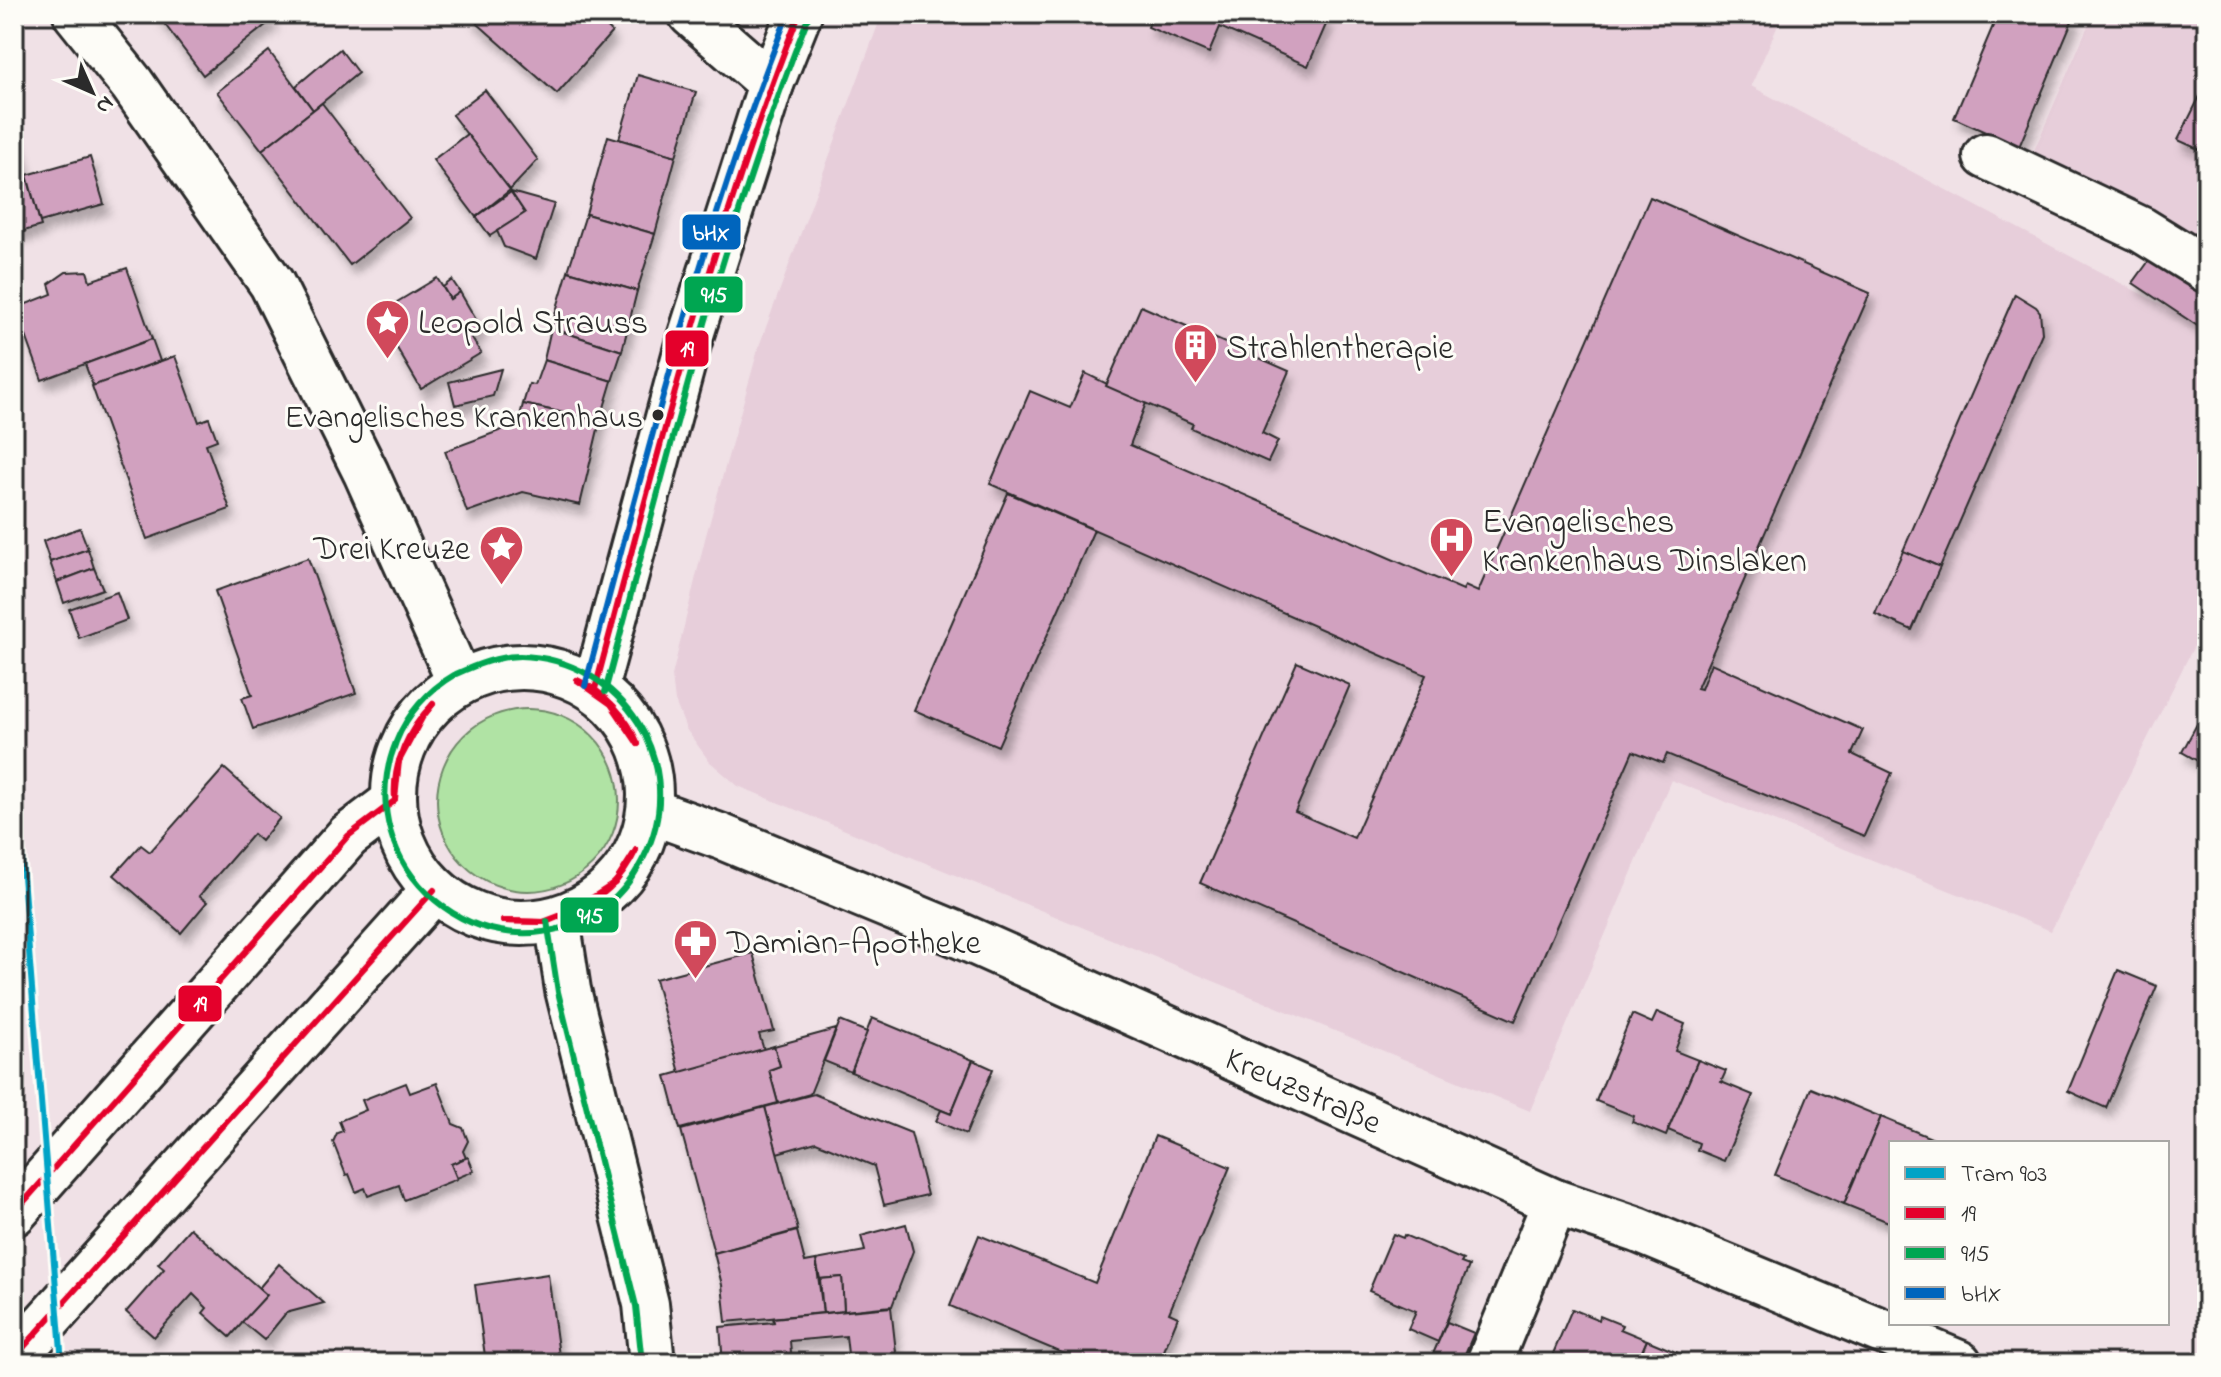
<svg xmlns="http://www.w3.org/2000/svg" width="2221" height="1377" viewBox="0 0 2221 1377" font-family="'Indie Flower',sans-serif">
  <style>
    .built { fill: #e7ceda }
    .green { fill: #b0e3a4; stroke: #6e8768; stroke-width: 2 }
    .building { fill: #d1a1bf; stroke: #2b2b2b; stroke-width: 2; filter: url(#shadow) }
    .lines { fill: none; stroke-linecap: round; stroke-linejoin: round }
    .street-casing { stroke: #2b2b2b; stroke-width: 50 }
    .street { stroke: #fdfcf7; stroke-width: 44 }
    .bus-1-casing { stroke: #fdfcf7; stroke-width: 12 }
    .bus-2-casing { stroke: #fdfcf7; stroke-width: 12 }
    .bus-3-casing { stroke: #fdfcf7; stroke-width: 12 }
    .bus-1 { stroke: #e4002b; stroke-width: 6 }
    .bus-2 { stroke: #00a651; stroke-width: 6 }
    .bus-3 { stroke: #0065bd; stroke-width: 6 }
    .tram-1-casing { stroke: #fdfcf7; stroke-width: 12 }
    .tram-1 { stroke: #02a3c6; stroke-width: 6 }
    .bus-dot { fill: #2b2b2b; stroke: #fdfcf7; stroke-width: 3 }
    .labels { text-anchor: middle; stroke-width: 6; stroke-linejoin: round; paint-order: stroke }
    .bus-label { font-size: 32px; fill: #2b2b2b; stroke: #fdfcf7; text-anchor: end }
    .poi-label { font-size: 34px; fill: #2b2b2b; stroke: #fdfcf7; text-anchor: start }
    .street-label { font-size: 34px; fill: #2b2b2b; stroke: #fdfcf7 }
    .line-badge { stroke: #fdfcf7; stroke-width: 3 }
    .badge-label { font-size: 22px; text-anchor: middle; font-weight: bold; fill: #fff }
  </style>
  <defs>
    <filter id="shadow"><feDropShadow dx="5" dy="9" stdDeviation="4" flood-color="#0004"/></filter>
  </defs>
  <rect width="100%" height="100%" fill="#f0e1e6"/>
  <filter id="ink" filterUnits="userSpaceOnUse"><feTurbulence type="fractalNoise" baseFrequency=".0125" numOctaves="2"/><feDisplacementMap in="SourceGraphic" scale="16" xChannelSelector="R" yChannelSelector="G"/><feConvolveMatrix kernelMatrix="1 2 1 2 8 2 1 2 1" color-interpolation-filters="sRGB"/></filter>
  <g filter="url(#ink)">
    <g class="built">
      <path d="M882 14H1783L1751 86 2207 329V620L2051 931 1671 780 1530 1111 738 786 709 761 686 729 675 701 672 676 705 539 759 346Z"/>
      <path d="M2093 14H2207V239L2030 160Z"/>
    </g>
    <circle class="green" cx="528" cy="800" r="91"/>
    <g class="building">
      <path d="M157 14H267L272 20 203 75Z"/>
      <path d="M471 14H593L612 32 557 94 469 16Z"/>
      <path d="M1153 14H1317L1328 20 1308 66 1220 27 1209 53 1148 27Z"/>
      <path d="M1998 14H2075L2019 147 1954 118Z"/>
      <path d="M340 49 358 73 313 110 296 86Z"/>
      <path d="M269 51 313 110 262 150 217 92Z"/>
      <path d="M638 75 696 92 676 156 619 139Z"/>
      <path d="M2207 82V153L2178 140Z"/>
      <path d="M485 90 538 160 510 190 452 115Z"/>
      <path d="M322 103 410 218 350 265 262 150Z"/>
      <path d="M14 130 41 226 14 234Z"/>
      <path d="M467 134 510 190 476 217 433 160Z"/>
      <path d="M608 136 676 156 655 234 586 214Z"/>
      <path d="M90 157 104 204 40 222 27 175Z"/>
      <path d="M511 192 525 213 490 236 476 217Z"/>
      <path d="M511 192 554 204 536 259 504 247 497 231 525 213Z"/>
      <path d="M1650 197 1870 293 1697 688 1701 689 1711 663 1863 730 1852 754 1892 773 1864 836 1667 754 1663 763 1633 751 1515 1021 1200 883 1297 662 1350 685 1295 812 1354 838 1426 675 990 484 1030 391 1070 408 1085 373 1146 403 1130 445 1463 590 1465 586 1478 592Z"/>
      <path d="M586 214 655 234 637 291 568 271Z"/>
      <path d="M2151 258 2207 295 2205 331 2133 283Z"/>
      <path d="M127 268 152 339 42 380 16 308 52 294 49 284 66 272 87 271 90 281Z"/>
      <path d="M568 271 637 291 622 351 551 328Z"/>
      <path d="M437 278 450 299 460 292 482 330 471 337 481 353 421 389 377 314Z"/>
      <path d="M452 280 460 292 450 299 443 287Z"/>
      <path d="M2015 294 2036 307 2040 312 2042 333 1940 567 1903 551Z"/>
      <path d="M1141 306 1289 371 1262 433 1278 441 1268 462 1191 428 1193 424 1106 386Z"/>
      <path d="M551 328 622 351 612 381 544 360Z"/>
      <path d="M152 339 160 361 93 386 85 364Z"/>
      <path d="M175 356 199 422 209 418 217 440 206 444 230 509 147 539 92 386Z"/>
      <path d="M544 360 612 381 600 421 523 404 529 384 535 385Z"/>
      <path d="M501 369 493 396 455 405 449 382Z"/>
      <path d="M523 404 600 421 580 505 523 492 467 512 445 451 518 424Z"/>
      <path d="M1008 493 1094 530 998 746 914 710Z"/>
      <path d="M80 528 88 549 50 562 43 541Z"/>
      <path d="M88 549 94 568 57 582 50 562Z"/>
      <path d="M1903 551 1940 567 1912 630 1875 614Z"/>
      <path d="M308 558 356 693 253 729 242 698 252 695 215 591Z"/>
      <path d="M94 568 103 589 64 603 57 582Z"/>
      <path d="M117 592 127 620 79 638 69 609Z"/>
      <path d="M2198 722 2207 727V766L2182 752Z"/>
      <path d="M224 768 280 818 261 841 253 834 199 896 207 902 181 933 114 875 141 845 150 852Z"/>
      <path d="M753 953 774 1031 759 1034 764 1050 680 1073 655 979Z"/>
      <path d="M2118 970 2157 986 2106 1108 2068 1091Z"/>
      <path d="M1657 1012 1685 1024 1675 1051 1698 1060 1666 1136 1632 1122 1634 1116 1596 1101 1632 1014 1652 1023Z"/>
      <path d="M872 1018 973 1060 951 1114 851 1072Z"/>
      <path d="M840 1021 867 1032 851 1072 824 1061Z"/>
      <path d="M836 1029 810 1094 778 1103 769 1070 780 1066 774 1046Z"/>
      <path d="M774 1046 780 1066 769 1070 778 1103 680 1129 666 1076Z"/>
      <path d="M973 1060 993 1069 966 1134 936 1121 941 1110 951 1114Z"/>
      <path d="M1698 1060 1726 1071 1721 1082 1753 1095 1724 1161 1697 1150 1699 1143 1668 1130Z"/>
      <path d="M406 1083 410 1093 437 1083 453 1124 463 1128 468 1141 463 1151 466 1158 451 1164 457 1179 404 1200 399 1185 368 1196 365 1188 356 1192 349 1174 346 1175 333 1142 337 1133 343 1131 339 1121 366 1110 362 1100Z"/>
      <path d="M1811 1088 1881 1117 1844 1204 1775 1175Z"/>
      <path d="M814 1094 911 1133 927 1195 884 1205 874 1166 816 1142 777 1153 765 1107Z"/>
      <path d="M765 1107 798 1230 714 1253 681 1130Z"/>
      <path d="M1881 1117 1943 1143H1891V1223L1844 1204Z"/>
      <path d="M1155 1136 1230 1167 1169 1313 1178 1317 1159 1363H1086L950 1306 979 1235 1095 1283Z"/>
      <path d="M468 1157 474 1171 457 1178 451 1164Z"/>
      <path d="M906 1224 913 1251 892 1306 844 1311 842 1277 820 1279 816 1260 865 1251 861 1236Z"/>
      <path d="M190 1228 267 1295 230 1337 203 1313 207 1308 193 1294 154 1337 126 1312 164 1269 158 1264Z"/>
      <path d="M797 1231 805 1262 816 1260 823 1313 726 1322 722 1285 714 1253Z"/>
      <path d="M1393 1234 1403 1238 1404 1235 1463 1260 1461 1263 1469 1266 1438 1342 1408 1329 1416 1311 1369 1291Z"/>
      <path d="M279 1264 324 1303 286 1313 264 1340 242 1322 267 1295 259 1288Z"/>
      <path d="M548 1274 560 1363H486L475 1285Z"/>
      <path d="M842 1277 844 1311 823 1313 820 1279Z"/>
      <path d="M891 1307 896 1352 890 1363H849L846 1336 790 1341 792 1363H723L720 1327 774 1322 773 1318Z"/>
      <path d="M1572 1309 1599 1320 1600 1316 1622 1325 1620 1329 1647 1340 1637 1363H1549Z"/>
      <path d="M1447 1322 1474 1333 1461 1363H1429Z"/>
      <path d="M1647 1340 1702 1363H1637Z"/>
      <path d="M1517 1351 1541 1362 1540 1363H1513Z"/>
      <path d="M1387 1354 1418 1363H1384Z"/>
    </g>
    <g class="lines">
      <defs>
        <g id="street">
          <path d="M76 14 132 84 272 284 366 473 460 683"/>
          <path d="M691 14 771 84"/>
          <path d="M1986 156 2142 230 2207 270"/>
          <circle cx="522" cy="795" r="128"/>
          <path d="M595 689 688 344 771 84 799 14"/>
          <path d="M650 811 722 837 959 935 1555 1202 1638 1230 1959 1363"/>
          <path d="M557 919 568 990 646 1304 652 1363"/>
          <path d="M14 1213 348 836 393 802"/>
          <path d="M14 1358 434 890"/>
          <path d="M1489 1363 1555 1202"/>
        </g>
      </defs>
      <use href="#street" class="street-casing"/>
      <use href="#street" class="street"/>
      <defs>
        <g id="bus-1">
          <path d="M577 680C604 691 627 717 638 744"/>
          <path d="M577 680 611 704 638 744"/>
          <path d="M595 689C656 462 712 232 799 14"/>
          <path d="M395 799C392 764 409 728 433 704"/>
          <path d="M395 799 399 761 422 718 433 704"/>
          <path d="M572 911 615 883 636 850"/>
          <path d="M572 911C602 900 622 880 636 850"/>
          <path d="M503 921 543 922 572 911"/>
          <path d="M503 921 546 922 572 911"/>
          <path d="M14 1213 348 836 393 802"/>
          <path d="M14 1358 434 890"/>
        </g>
        <g id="bus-2">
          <path d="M454 675C428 690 407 714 396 742 346 867 483 982 597 912 619 898 633 879 644 857 691 765 623 658 520 656 498 656 476 665 456 674"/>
          <path d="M605 692C666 465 721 236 808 18"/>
          <path d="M547 921 558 992 636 1306 642 1363"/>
        </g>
        <path id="bus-3" d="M585 686C646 461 701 231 788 14"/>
      </defs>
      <use href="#bus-1" class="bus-1-casing"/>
      <use href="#bus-2" class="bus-2-casing"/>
      <use href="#bus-3" class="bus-3-casing"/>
      <use href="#bus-1" class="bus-1"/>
      <use href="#bus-2" class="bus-2"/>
      <use href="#bus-3" class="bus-3"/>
      <defs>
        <path id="tram-1" d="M14 764 62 1363"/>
      </defs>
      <use href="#tram-1" class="tram-1-casing"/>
      <use href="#tram-1" class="tram-1"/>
    </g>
  </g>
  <defs>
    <symbol id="sight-pin" viewBox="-11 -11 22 30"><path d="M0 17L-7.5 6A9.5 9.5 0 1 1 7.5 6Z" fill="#d1495b" stroke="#fdfcf7"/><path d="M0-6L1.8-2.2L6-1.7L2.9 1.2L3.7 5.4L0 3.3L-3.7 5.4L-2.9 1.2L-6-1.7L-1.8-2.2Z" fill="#fff"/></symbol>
    <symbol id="building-pin" viewBox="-11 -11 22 30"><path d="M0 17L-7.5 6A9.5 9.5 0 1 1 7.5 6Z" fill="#d1495b" stroke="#fdfcf7"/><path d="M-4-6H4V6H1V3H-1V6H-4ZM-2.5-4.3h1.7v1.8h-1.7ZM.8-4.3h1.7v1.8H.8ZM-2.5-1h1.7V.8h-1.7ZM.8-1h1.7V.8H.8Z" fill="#fff"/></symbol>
    <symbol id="hospital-pin" viewBox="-11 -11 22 30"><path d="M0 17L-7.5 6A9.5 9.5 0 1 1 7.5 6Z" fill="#d1495b" stroke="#fdfcf7"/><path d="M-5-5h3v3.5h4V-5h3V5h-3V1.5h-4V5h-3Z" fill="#fff"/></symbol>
    <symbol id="pharmacy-pin" viewBox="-11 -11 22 30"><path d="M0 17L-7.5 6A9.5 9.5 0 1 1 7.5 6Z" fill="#d1495b" stroke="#fdfcf7"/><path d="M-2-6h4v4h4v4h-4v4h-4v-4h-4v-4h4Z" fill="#fff"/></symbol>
  </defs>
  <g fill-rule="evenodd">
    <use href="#sight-pin" x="362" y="296" width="51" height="69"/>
    <use href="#building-pin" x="1170" y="320" width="51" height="69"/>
    <use href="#hospital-pin" x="1426" y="514" width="51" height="69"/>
    <use href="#sight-pin" x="476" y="522" width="51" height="69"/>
    <use href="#pharmacy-pin" x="670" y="916" width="51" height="69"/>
  </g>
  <circle class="bus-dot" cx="658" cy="415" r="7"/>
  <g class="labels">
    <g class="bus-label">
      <text x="643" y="427">Evangelisches Krankenhaus</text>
    </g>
    <g class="poi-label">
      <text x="418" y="333">Leopold Strauss</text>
      <text x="1226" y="358">Strahlentherapie</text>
      <text x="1482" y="532">Evangelisches<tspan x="1482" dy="39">Krankenhaus Dinslaken</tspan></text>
      <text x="470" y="559" text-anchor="end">Drei Kreuze</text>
      <text x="727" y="953">Damian-Apotheke</text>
    </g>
    <g class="street-label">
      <text transform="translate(1304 1089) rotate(24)" y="12">Kreuzstraße</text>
    </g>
  </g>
  <g class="line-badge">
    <rect x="681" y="213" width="61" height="38" rx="8" fill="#0065bd"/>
    <rect x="683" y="275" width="61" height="39" rx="8" fill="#00a651"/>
    <rect x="664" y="329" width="46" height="39" rx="8" fill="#e4002b"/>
    <rect x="559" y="896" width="61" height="38" rx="8" fill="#00a651"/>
    <rect x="177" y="984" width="46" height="39" rx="8" fill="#e4002b"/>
  </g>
  <g class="badge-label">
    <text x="711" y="240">bHX</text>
    <text x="714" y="302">915</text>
    <text x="687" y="356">19</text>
    <text x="590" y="923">915</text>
    <text x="200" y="1011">19</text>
  </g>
  <rect width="2221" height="1377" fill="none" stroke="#fdfcf7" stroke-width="48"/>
  <rect x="24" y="24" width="2173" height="1329" fill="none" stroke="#2b2b2b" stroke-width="3" filter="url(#ink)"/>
  <rect x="1889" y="1141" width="280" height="184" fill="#fdfcf7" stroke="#a9a8a5" stroke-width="2"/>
  <rect x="1905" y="1167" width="40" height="12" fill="#02a3c6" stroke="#a9a8a5" stroke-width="2"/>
  <text x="1961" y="1181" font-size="24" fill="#2b2b2b">Tram 903</text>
  <rect x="1905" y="1207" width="40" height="12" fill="#e4002b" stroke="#a9a8a5" stroke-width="2"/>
  <text x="1961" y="1221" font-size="24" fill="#2b2b2b">19</text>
  <rect x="1905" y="1247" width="40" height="12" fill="#00a651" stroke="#a9a8a5" stroke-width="2"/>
  <text x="1961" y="1261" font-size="24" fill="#2b2b2b">915</text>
  <rect x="1905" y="1287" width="40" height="12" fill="#0065bd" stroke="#a9a8a5" stroke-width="2"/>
  <text x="1961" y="1301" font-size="24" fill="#2b2b2b">bHX</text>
  <g transform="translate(92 92) rotate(135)" stroke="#fdfcf7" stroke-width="6" paint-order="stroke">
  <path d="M0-6L14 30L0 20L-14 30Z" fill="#2b2b2b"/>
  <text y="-12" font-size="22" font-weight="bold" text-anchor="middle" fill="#2b2b2b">N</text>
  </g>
</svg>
